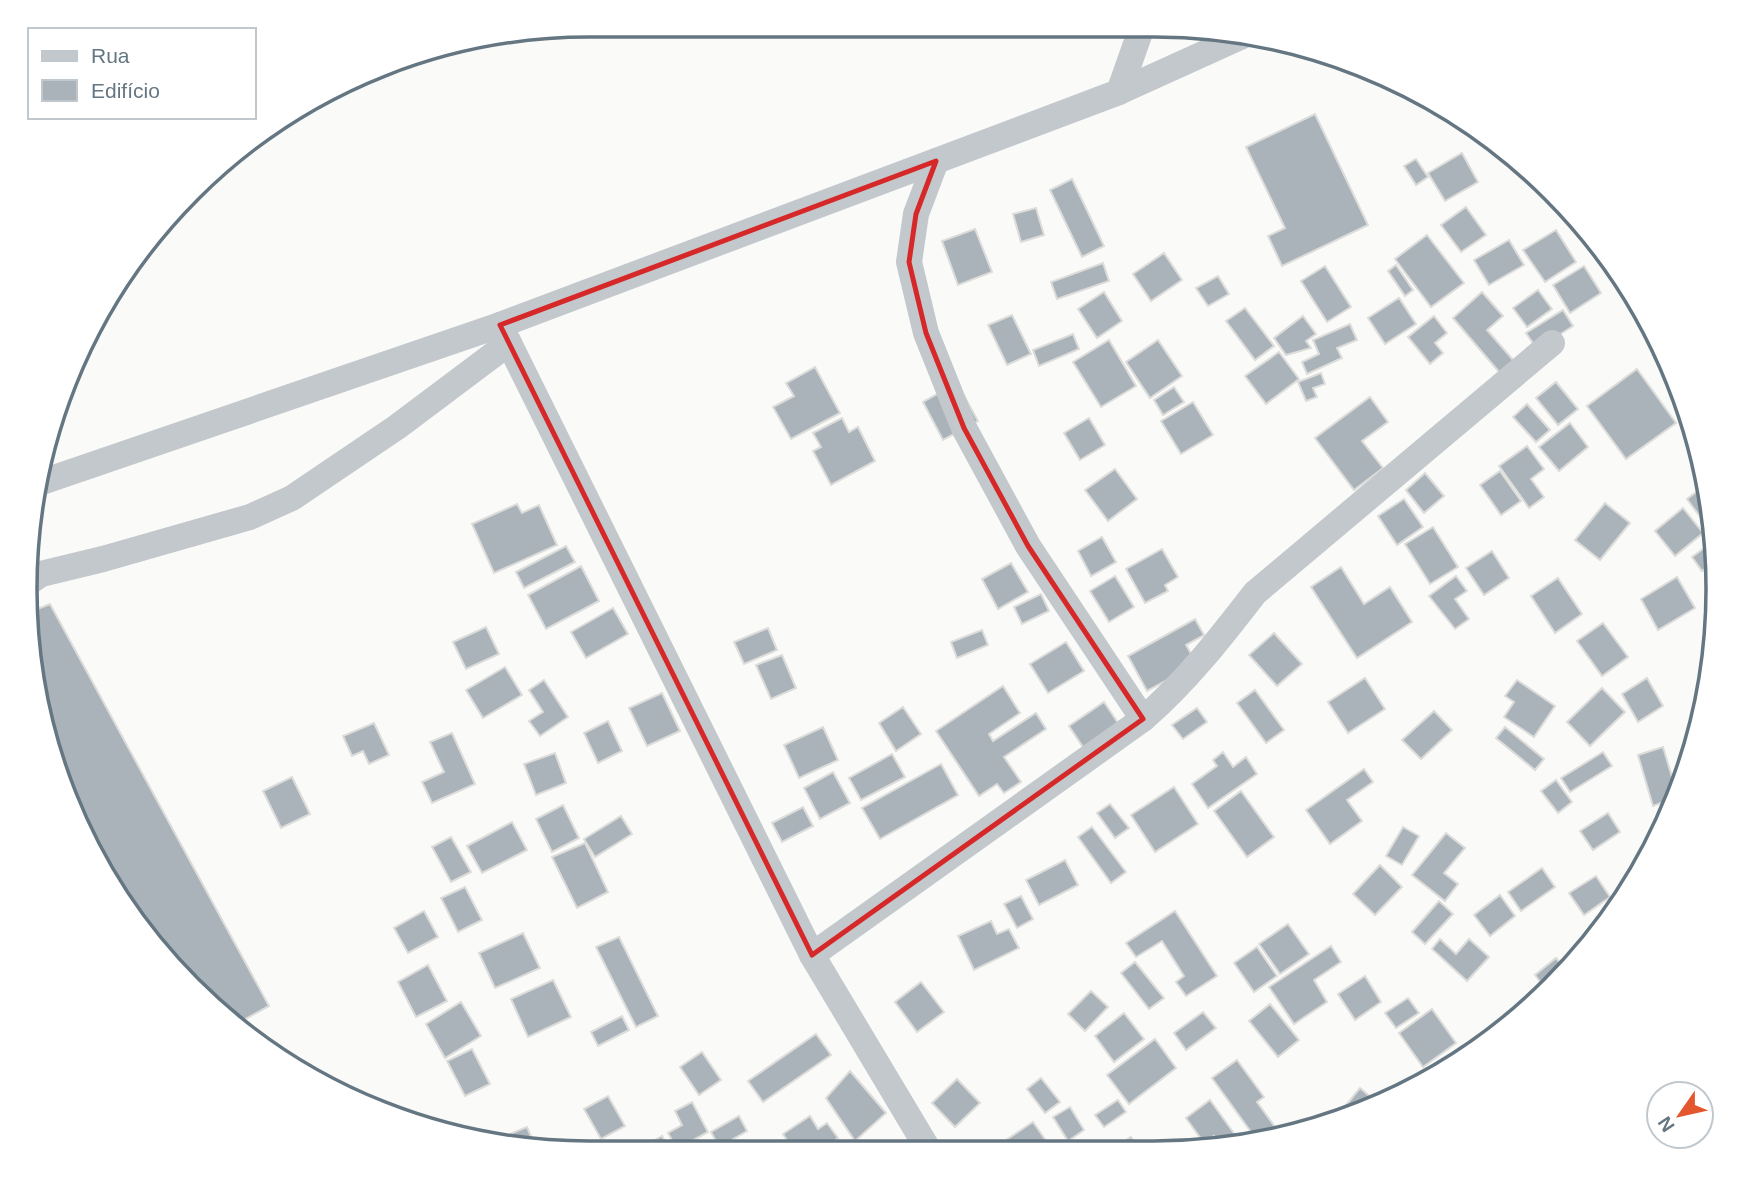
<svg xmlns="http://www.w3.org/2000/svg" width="1743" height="1178" viewBox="0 0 1743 1178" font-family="Arial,sans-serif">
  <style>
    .building { fill: #aab3b9; stroke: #dcdcda; stroke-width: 2 }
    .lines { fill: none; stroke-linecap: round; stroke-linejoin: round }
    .minor { stroke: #c3c8cc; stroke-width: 26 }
    .marked { fill: none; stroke: #d62828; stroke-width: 5; stroke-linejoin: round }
    .rim { fill: none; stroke: #657683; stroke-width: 3.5 }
  </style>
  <rect width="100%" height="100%" fill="#fafaf8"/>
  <g class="building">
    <path d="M1315 114 1368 225 1282 266 1268 236 1285 228 1246 147Z"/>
    <path d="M1462 153 1478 182 1445 201 1428 173Z"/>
    <path d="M1416 159 1428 177 1416 185 1404 166Z"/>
    <path d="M1072 179 1104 246 1082 257 1050 190Z"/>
    <path d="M1466 207 1486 235 1461 252 1441 225Z"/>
    <path d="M1036 208 1044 235 1021 242 1013 214Z"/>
    <path d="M975 229 992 272 958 285 942 241Z"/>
    <path d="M1556 230 1576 262 1545 282 1523 250Z"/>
    <path d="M1427 235 1464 283 1431 307 1395 259Z"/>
    <path d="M1509 240 1524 265 1489 285 1474 260Z"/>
    <path d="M1164 253 1182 280 1151 301 1133 274Z"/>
    <path d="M1103 263 1109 281 1057 299 1051 282Z"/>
    <path d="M1396 265 1413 290 1405 296 1388 271Z"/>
    <path d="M1325 266 1351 307 1327 322 1301 281Z"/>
    <path d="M1584 266 1601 293 1570 313 1553 285Z"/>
    <path d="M1218 276 1229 294 1208 306 1196 288Z"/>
    <path d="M1538 290 1552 309 1527 327 1513 308Z"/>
    <path d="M1104 292 1122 321 1097 338 1078 309Z"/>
    <path d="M1482 292 1503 316 1487 330 1514 361 1500 373 1453 318Z"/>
    <path d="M1399 298 1416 324 1385 344 1368 318Z"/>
    <path d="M1245 308 1274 346 1255 360 1226 321Z"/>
    <path d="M1563 310 1573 326 1537 349 1526 333Z"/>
    <path d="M1012 315 1031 354 1007 365 988 325Z"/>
    <path d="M1303 316 1316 334 1306 341 1311 348 1286 355 1274 338Z"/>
    <path d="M1434 316 1447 333 1435 343 1443 353 1430 364 1408 337Z"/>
    <path d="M1350 324 1357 340 1337 348 1342 358 1307 374 1302 362 1319 354 1313 340Z"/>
    <path d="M1073 334 1079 349 1039 366 1033 350Z"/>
    <path d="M1109 340 1136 386 1101 407 1073 362Z"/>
    <path d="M1158 340 1182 376 1150 398 1126 362Z"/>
    <path d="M1279 352 1299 379 1266 404 1245 376Z"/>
    <path d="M815 367 840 413 791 439 773 407 794 396 786 383Z"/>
    <path d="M1637 369 1676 423 1626 459 1587 406Z"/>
    <path d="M1321 373 1325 384 1313 388 1317 397 1306 401 1298 382Z"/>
    <path d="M1556 382 1578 409 1558 425 1536 398Z"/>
    <path d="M957 383 978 421 943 440 923 402Z"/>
    <path d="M1174 387 1184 402 1163 415 1154 400Z"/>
    <path d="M1370 397 1388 422 1362 441 1383 468 1354 490 1315 438Z"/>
    <path d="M1193 402 1213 435 1181 454 1161 421Z"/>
    <path d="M1527 404 1550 430 1536 442 1513 417Z"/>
    <path d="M842 418 849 432 858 427 875 461 831 485 813 451 821 447 813 433Z"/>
    <path d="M1089 418 1105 445 1080 460 1064 433Z"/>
    <path d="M1570 423 1588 447 1559 471 1539 447Z"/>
    <path d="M1527 446 1544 469 1531 479 1544 497 1529 508 1499 466Z"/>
    <path d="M1115 469 1137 499 1108 521 1085 490Z"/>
    <path d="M1500 471 1521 501 1501 515 1480 485Z"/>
    <path d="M1425 473 1444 496 1424 513 1406 490Z"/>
    <path d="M1708 483 1712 522 1707 526 1687 499Z"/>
    <path d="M1404 499 1423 527 1397 545 1378 516Z"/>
    <path d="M1605 503 1630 523 1600 560 1575 540Z"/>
    <path d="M517 504 522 513 539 505 557 545 494 573 472 524Z"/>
    <path d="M1683 508 1703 533 1675 556 1655 531Z"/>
    <path d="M1433 527 1458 567 1430 584 1405 544Z"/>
    <path d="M1102 537 1116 562 1091 576 1078 551Z"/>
    <path d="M1714 541 1716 561 1702 571 1692 557Z"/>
    <path d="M566 546 575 562 524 588 516 572Z"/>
    <path d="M1162 549 1178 577 1165 585 1168 591 1145 603 1126 569Z"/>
    <path d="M1492 551 1509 578 1484 595 1466 568Z"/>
    <path d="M1011 563 1028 592 998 609 982 579Z"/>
    <path d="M581 566 599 601 546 629 528 595Z"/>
    <path d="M1341 567 1364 604 1390 587 1412 622 1357 658 1311 587Z"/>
    <path d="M1115 576 1134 607 1109 622 1090 591Z"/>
    <path d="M1456 576 1467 591 1455 599 1469 619 1455 629 1429 596Z"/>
    <path d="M1677 577 1695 608 1658 630 1641 599Z"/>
    <path d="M1558 578 1582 614 1555 633 1531 596Z"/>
    <path d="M1041 594 1049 611 1022 624 1014 607Z"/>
    <path d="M50 604 269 1006 238 1023 190 988 100 871 35 700 30 612Z"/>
    <path d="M613 608 628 634 586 658 571 632Z"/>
    <path d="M1195 619 1204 635 1186 645 1197 664 1147 691 1128 656Z"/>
    <path d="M1603 623 1628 657 1602 676 1577 641Z"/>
    <path d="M486 627 499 654 466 669 453 642Z"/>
    <path d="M768 628 777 650 744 664 734 642Z"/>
    <path d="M982 630 988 645 957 658 951 642Z"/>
    <path d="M1274 633 1302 664 1277 686 1249 655Z"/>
    <path d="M1066 642 1084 671 1048 693 1030 664Z"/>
    <path d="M782 655 796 688 771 699 756 665Z"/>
    <path d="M505 667 522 695 483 718 466 690Z"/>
    <path d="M1365 678 1385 709 1348 733 1328 702Z"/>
    <path d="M1647 678 1663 706 1638 722 1622 694Z"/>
    <path d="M544 680 568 717 540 736 529 721 543 712 529 690Z"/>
    <path d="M1517 680 1555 706 1534 737 1504 717 1514 702 1505 696Z"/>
    <path d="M1003 686 1020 713 989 734 993 741 1036 713 1046 729 1004 757 1021 782 1004 793 997 784 979 796 936 731Z"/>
    <path d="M1602 688 1625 712 1590 746 1567 722Z"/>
    <path d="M1255 690 1284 730 1266 743 1237 703Z"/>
    <path d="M662 693 680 731 647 746 629 708Z"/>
    <path d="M1104 702 1120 726 1085 750 1069 726Z"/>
    <path d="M903 707 921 734 896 751 879 723Z"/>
    <path d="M1197 708 1207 722 1183 739 1172 725Z"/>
    <path d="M1434 711 1452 730 1421 759 1402 740Z"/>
    <path d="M608 721 622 751 598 763 584 733Z"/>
    <path d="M374 723 389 755 369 764 363 751 352 756 343 736Z"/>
    <path d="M823 727 838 760 799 778 784 745Z"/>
    <path d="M1505 727 1544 759 1535 770 1496 738Z"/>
    <path d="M452 733 475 784 432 803 422 782 444 772 430 742Z"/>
    <path d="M1663 747 1678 797 1653 806 1638 755Z"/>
    <path d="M1223 752 1233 767 1246 757 1257 774 1208 808 1192 784 1217 766 1213 760Z"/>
    <path d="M1603 752 1612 766 1570 792 1561 778Z"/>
    <path d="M555 753 566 783 536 795 524 764Z"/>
    <path d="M892 754 905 777 861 800 849 778Z"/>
    <path d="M941 764 958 795 880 839 862 808Z"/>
    <path d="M1364 769 1373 782 1347 800 1362 821 1330 844 1306 810Z"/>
    <path d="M833 772 850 803 820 819 804 788Z"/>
    <path d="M292 777 310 814 281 828 263 791Z"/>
    <path d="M1556 780 1572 802 1558 813 1541 791Z"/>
    <path d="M1174 787 1198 824 1155 852 1131 815Z"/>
    <path d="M1241 791 1274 837 1247 857 1214 811Z"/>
    <path d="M1110 804 1129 828 1115 838 1097 813Z"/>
    <path d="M563 805 579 838 552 852 536 819Z"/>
    <path d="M803 807 813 826 782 842 772 823Z"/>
    <path d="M1608 813 1620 832 1593 850 1580 831Z"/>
    <path d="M621 816 632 834 595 857 584 839Z"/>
    <path d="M512 822 527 850 482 873 467 846Z"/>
    <path d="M1092 827 1126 872 1111 883 1078 837Z"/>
    <path d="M1403 827 1419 836 1402 865 1386 856Z"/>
    <path d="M1446 833 1465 848 1444 873 1458 884 1445 901 1412 875Z"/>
    <path d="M451 837 471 872 451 882 432 847Z"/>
    <path d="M585 843 608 892 577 908 552 857Z"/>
    <path d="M1065 860 1078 885 1039 905 1026 880Z"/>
    <path d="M1380 865 1402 887 1375 915 1353 894Z"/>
    <path d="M1542 868 1555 887 1521 911 1508 892Z"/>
    <path d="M1596 876 1610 897 1584 915 1569 893Z"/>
    <path d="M465 887 482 920 458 932 441 898Z"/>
    <path d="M1630 889 1624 902 1621 905 1616 896Z"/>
    <path d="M1500 895 1515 916 1490 936 1474 915Z"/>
    <path d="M1021 896 1033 919 1017 928 1004 904Z"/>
    <path d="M1439 901 1453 914 1425 944 1412 932Z"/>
    <path d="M424 911 438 937 408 953 394 928Z"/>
    <path d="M1175 911 1217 976 1186 996 1176 982 1184 976 1162 941 1136 957 1126 943Z"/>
    <path d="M991 921 997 934 1009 929 1019 948 974 970 958 936Z"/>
    <path d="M1288 924 1309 954 1280 974 1259 944Z"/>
    <path d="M523 933 540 968 495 988 479 953Z"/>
    <path d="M619 937 658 1016 636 1027 596 947Z"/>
    <path d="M1440 939 1456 954 1469 939 1489 957 1467 981 1432 949Z"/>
    <path d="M1331 946 1341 962 1314 980 1327 1002 1294 1024 1269 987Z"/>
    <path d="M1257 947 1277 976 1254 992 1234 963Z"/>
    <path d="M1556 958 1567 971 1548 992 1535 975Z"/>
    <path d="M1135 962 1164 998 1149 1009 1121 973Z"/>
    <path d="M428 965 447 1001 416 1017 398 982Z"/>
    <path d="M1365 976 1381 1002 1355 1020 1338 994Z"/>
    <path d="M553 980 571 1017 528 1037 511 999Z"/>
    <path d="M921 982 944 1012 917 1032 895 1002Z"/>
    <path d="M1091 991 1108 1007 1085 1031 1068 1014Z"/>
    <path d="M1408 998 1419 1013 1396 1028 1385 1013Z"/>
    <path d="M461 1002 481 1036 445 1058 426 1024Z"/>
    <path d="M1270 1004 1299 1040 1278 1057 1249 1021Z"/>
    <path d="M1432 1009 1456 1043 1423 1067 1399 1033Z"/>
    <path d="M1203 1012 1216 1028 1186 1050 1174 1033Z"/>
    <path d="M1124 1013 1144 1039 1114 1062 1095 1036Z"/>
    <path d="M622 1016 629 1030 598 1046 591 1032Z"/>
    <path d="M816 1034 831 1055 763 1102 748 1081Z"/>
    <path d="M1482 1037 1486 1043 1458 1064 1453 1056Z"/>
    <path d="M1155 1039 1176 1068 1129 1104 1107 1075Z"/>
    <path d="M472 1049 490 1084 465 1096 447 1061Z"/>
    <path d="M702 1052 721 1080 699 1095 680 1067Z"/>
    <path d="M1237 1060 1264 1097 1257 1102 1278 1131 1262 1143H1259L1212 1078Z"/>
    <path d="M850 1071 886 1113 855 1141 826 1098Z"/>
    <path d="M1041 1078 1060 1102 1045 1113 1027 1089Z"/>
    <path d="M957 1079 980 1103 955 1127 932 1103Z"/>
    <path d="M1360 1088 1380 1105 1351 1116 1343 1109Z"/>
    <path d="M608 1096 625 1126 601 1139 584 1109Z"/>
    <path d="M1118 1100 1126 1112 1104 1127 1095 1115Z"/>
    <path d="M1210 1100 1238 1139 1228 1146 1222 1147 1214 1136 1204 1143 1186 1118Z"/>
    <path d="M692 1102 708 1132 677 1149 668 1133 682 1125 675 1111Z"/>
    <path d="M1070 1107 1084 1130 1068 1141 1053 1117Z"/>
    <path d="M739 1116 747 1131 719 1147 711 1132Z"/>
    <path d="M810 1116 818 1129 827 1123 838 1138 829 1144 836 1154H796L783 1134Z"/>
    <path d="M1033 1122 1051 1148 1043 1154H1006L1000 1144Z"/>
    <path d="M527 1127 536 1148 517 1146 512 1133Z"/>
    <path d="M662 1136 672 1154H632Z"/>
    <path d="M1131 1137 1142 1154H1122L1117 1146Z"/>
  </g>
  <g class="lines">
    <g class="minor">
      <path d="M1119 92 1143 24"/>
      <path d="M936 161 916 214 909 262 926 333 964 428 1028 546 1143 719"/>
      <path d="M500 325 812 955 931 1154"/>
      <path d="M42 482 500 325 1119 92 1247 34"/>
      <path d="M28 583 41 574 103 559 250 517 292 498 397 427 509 343"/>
      <path d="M812 955 1143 719C1186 682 1221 637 1255 593L1552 343"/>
    </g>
  </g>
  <path class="marked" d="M936 161 916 214 909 262 926 333 964 428 1028 546 1143 719 812 955 500 325Z"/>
  <path d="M0 0H1743V1178H0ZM589 37H1154A552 552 0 0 1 1706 589V589A552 552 0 0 1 1154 1141H589A552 552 0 0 1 37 589V589A552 552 0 0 1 589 37Z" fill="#fff" fill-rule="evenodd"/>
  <path class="rim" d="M589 37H1154A552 552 0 0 1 1706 589V589A552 552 0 0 1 1154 1141H589A552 552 0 0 1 37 589V589A552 552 0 0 1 589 37Z"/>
  <rect x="28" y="28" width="228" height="91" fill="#ffffff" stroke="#c1c8cd" stroke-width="2"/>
  <rect x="42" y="51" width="35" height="10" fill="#c3c8cc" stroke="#c1c8cd" stroke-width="2"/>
  <text x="91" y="63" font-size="21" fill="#657683">Rua</text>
  <rect x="42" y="80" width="35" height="21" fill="#aab3b9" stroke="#c1c8cd" stroke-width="2"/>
  <text x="91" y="98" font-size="21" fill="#657683">Edifício</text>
  <g transform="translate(1680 1115) rotate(236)"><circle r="33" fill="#ffffff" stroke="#c1c8cd" stroke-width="2"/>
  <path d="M0-5L12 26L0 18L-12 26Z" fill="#e4572e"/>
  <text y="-10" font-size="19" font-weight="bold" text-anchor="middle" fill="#657683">N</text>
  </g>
</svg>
